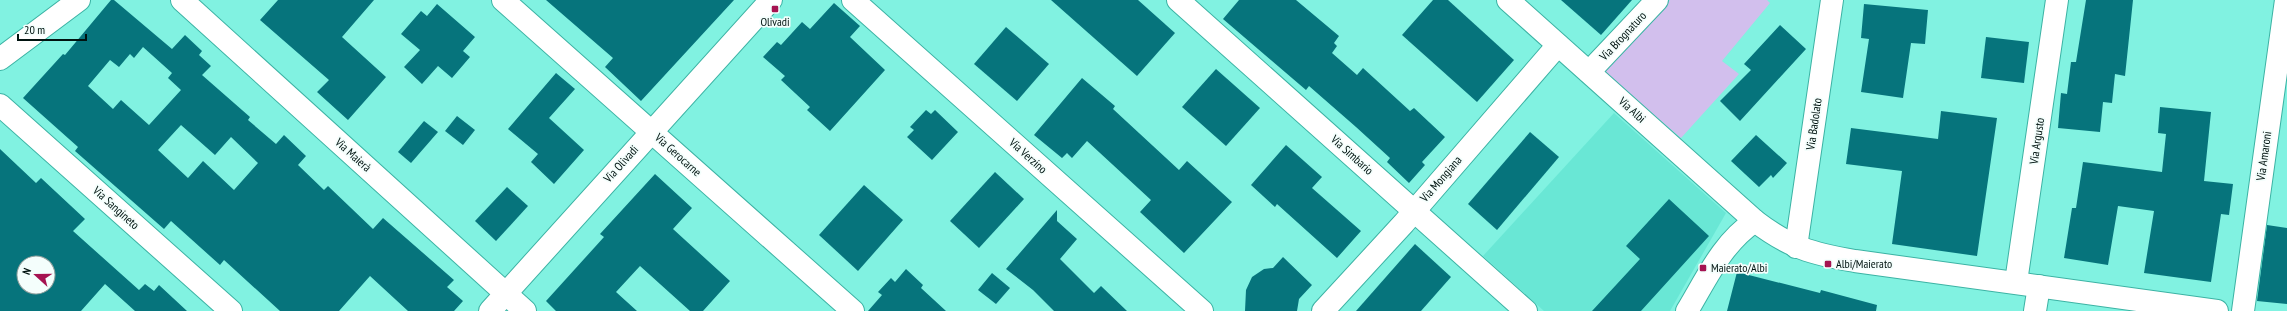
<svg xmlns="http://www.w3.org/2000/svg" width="2287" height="311" viewBox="0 0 2287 311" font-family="'PT Sans Narrow',sans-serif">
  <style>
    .built { fill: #69e7d5 }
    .green { fill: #d2bfed }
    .building { fill: #06747c; fill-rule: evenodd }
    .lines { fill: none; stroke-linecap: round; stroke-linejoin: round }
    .minor-casing { stroke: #3cb3a4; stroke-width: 24 }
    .minor { stroke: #fff; stroke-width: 22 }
    .poi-dot { fill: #a51351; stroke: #f4fefc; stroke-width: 1.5 }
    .labels { text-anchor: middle; stroke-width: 3.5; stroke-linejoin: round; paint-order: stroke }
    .poi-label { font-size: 12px; fill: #001310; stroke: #f4fefc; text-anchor: start }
    .street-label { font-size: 12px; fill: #001310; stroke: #f4fefc }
  </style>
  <rect width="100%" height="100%" fill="#81f2e1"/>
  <path class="built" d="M1614 113 1726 213 1670 311H1544L1483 256Z"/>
  <path class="green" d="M1670 0H1767L1770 3 1722 61 1739 74 1681 138 1603 72Z"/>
  <g class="building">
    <path d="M111 0H114L172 49 185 35 202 51 199 55 211 66 202 75 250 117 248 120 276 144 284 135 306 156 298 165 324 190 328 186 373 229 383 218 454 280 447 287 463 301 454 311H408L370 276 339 311H280L224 260 220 265 171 221 164 229 75 151 78 147 23 98 63 54 65 55ZM143 47 172 73 168 78 181 90 149 125 121 100 113 109 88 86 110 60 119 67 130 54 134 58ZM181 125 215 155 231 137 258 163 234 190 203 161 188 178 158 150Z"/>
    <path d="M278 0H374L342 37 386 77 348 120 317 92 329 80 260 20Z"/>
    <path d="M546 0H734L641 101 605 67 613 58Z"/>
    <path d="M1051 0H1138L1175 33 1137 76Z"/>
    <path d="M1239 0H1296L1339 36 1334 43 1337 46 1332 53 1357 75 1363 68 1410 111 1414 108 1445 137 1422 162 1425 165 1409 183 1387 162 1390 158 1356 127 1309 86 1306 90 1223 19Z"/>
    <path d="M1433 0H1448L1514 60 1477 102 1402 35Z"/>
    <path d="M1561 0H1632L1601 35Z"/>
    <path d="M2086 0H2133L2125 76 2115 74 2112 103 2103 102 2100 132 2058 128 2061 93 2067 94 2071 62H2076Z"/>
    <path d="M834 3 860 26 850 37 885 70 830 131 807 110 810 107 781 80 785 76 763 57 777 42 781 45 802 22 810 29Z"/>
    <path d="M437 4 475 37 463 51 470 57 452 78 438 66 422 84 404 67 420 50 401 34 421 11 427 16Z"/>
    <path d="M1864 4 1928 10 1925 44 1911 43 1903 98 1861 92 1869 39 1861 38Z"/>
    <path d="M1780 25 1806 49 1740 121 1720 101 1751 70 1744 64Z"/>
    <path d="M1006 27 1049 64 1017 101 974 64Z"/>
    <path d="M1986 37 2029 42 2024 83 1981 78Z"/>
    <path d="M1216 69 1260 108 1226 146 1182 107Z"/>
    <path d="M556 73 575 89 549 118 584 150 554 184 531 162 538 154 508 129Z"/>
    <path d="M1082 78 1115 106 1113 109 1179 170 1187 161 1232 202 1184 253 1140 212 1151 200 1087 141 1072 158 1067 153 1062 158 1034 135Z"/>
    <path d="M2160 107 2211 112 2204 181 2233 184 2229 215 2221 214 2211 282 2144 273 2154 211 2118 206 2108 265 2064 258 2072 208H2076L2083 162 2162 172 2166 134 2158 133Z"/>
    <path d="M926 110 931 114 935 110 958 132 932 160 907 137 914 130 910 127Z"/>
    <path d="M1941 111 1997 118 1977 256 1892 244 1902 171 1846 164 1851 128 1938 139Z"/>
    <path d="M457 116 475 130 463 145 445 131Z"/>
    <path d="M424 121 438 132 411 163 398 152Z"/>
    <path d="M1530 132 1559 157 1497 230 1468 204Z"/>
    <path d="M1756 135 1787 163 1773 178 1771 175 1759 187 1731 161Z"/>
    <path d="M1286 145 1322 177 1312 188 1361 231 1337 258 1277 204 1275 207 1251 185Z"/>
    <path d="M0 149 36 183 41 178 85 219 73 231 139 290 145 284 154 291 159 285 187 311H135L105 284 81 311H0ZM24 263H48V287H24Z"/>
    <path d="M995 172 1024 199 979 248 950 221Z"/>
    <path d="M655 174 692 208 673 229 730 281 703 311H690L640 266 616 292 637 311H556L546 301 604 237 600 234Z"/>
    <path d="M864 185 903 220 858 271 819 235Z"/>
    <path d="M507 187 528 206 496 241 475 221Z"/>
    <path d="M1669 199 1709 236 1641 311H1592L1640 259 1626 246Z"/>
    <path d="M1057 210V221L1077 239 1060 259 1094 293 1101 286 1127 311H1054L1033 290 1006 269Z"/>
    <path d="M2267 225 2287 228V304L2257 301Z"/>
    <path d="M1415 244 1451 277 1421 311H1356Z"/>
    <path d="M1283 257 1312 285 1299 299 1297 311H1245L1246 290 1252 277 1264 269 1273 268Z"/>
    <path d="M906 269 923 285 921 288 946 311H868L882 295 878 292 891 278 895 282Z"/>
    <path d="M1737 272 1820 293 1821 290 1877 305 1876 311H1727Z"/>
    <path d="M992 273 1010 288 996 304 978 290Z"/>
  </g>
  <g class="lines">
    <defs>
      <g id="minor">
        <path d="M182 0 525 311"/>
        <path d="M503 0 853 311"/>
        <path d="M853 0 1202 311"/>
        <path d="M1178 0 1526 311"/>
        <path d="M1508 0 1755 221C1789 247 1812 254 1855 261L2217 311"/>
        <path d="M0 59 79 0"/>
        <path d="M1589 72 1657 0"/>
        <path d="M0 105 231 311"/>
        <path d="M1796 247 1832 0"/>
        <path d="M2016 282 2057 0"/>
        <path d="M490 311 771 0"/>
        <path d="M1323 311 1404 223 1558 45"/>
        <path d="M1687 311C1707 278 1722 243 1755 221"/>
        <path d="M2035 311 2039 286"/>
        <path d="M2243 311 2286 0"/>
      </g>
    </defs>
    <use href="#minor" class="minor-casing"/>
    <use href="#minor" class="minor"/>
  </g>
  <g class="poi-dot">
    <rect x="771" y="5" width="8" height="8" rx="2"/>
    <rect x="1824" y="260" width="8" height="8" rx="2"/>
    <rect x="1699" y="264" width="8" height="8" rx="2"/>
  </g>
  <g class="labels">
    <g class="poi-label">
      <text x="775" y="26" text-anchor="middle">Olivadi</text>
      <text x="1836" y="268">Albi/Maierato</text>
      <text x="1711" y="272">Maierato/Albi</text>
    </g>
    <g class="street-label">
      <text transform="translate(1623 36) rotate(-47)" y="4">Via Brognaturo</text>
      <text transform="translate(1632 110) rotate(42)" y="4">Via Albi</text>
      <text transform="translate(1814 124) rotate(-82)" y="4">Via Badolato</text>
      <text transform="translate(2037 141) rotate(-82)" y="4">Via Argusto</text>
      <text transform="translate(353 155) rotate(42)" y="4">Via Maierà</text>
      <text transform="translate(678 155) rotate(42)" y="4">Via Gerocarne</text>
      <text transform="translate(1352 155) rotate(42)" y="4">Via Simbario</text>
      <text transform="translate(1028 156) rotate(42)" y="4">Via Verzino</text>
      <text transform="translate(2264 156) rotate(-82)" y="4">Via Amaroni</text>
      <text transform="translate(621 164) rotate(-48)" y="4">Via Olivadi</text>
      <text transform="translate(1441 179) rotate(-49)" y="4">Via Mongiana</text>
      <text transform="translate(116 208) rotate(42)" y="4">Via Sangineto</text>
    </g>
  </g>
  <g transform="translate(36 275) rotate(291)"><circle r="19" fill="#f4fefc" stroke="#92a09e"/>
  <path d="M0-3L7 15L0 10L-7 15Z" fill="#a51351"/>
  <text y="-6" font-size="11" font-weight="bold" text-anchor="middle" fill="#001310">N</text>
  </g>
  <path d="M18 34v6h68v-6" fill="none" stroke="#001310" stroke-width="2"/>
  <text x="24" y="34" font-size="12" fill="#001310" stroke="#f4fefc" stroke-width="3" paint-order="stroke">20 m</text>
</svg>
